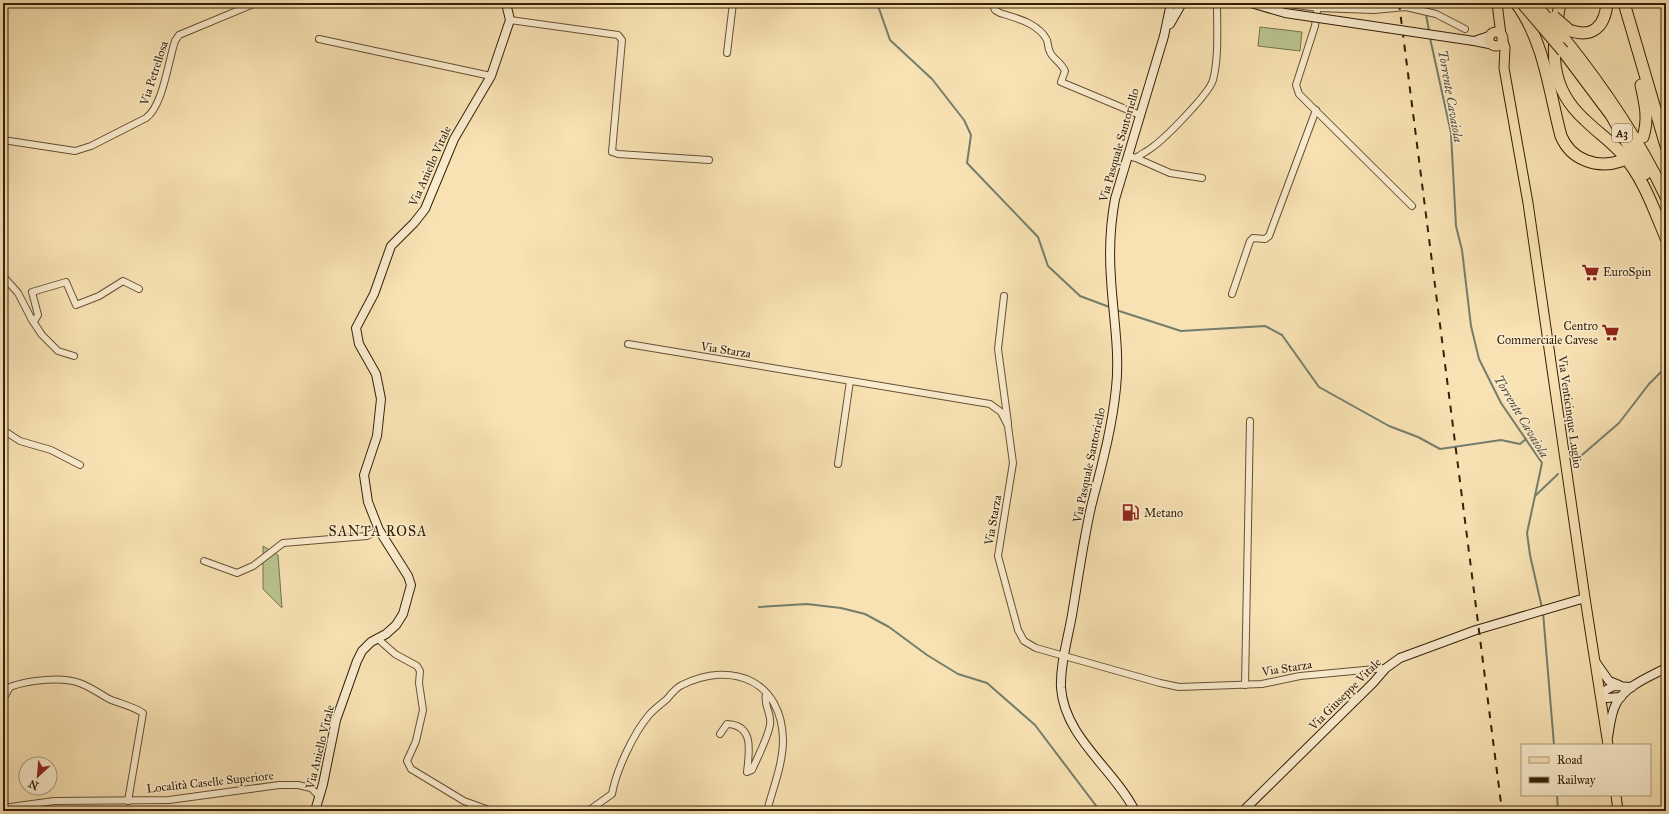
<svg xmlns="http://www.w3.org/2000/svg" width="1669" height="814" viewBox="0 0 1669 814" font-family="'IM FELL Great Primer',serif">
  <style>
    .green { fill: #bac48f; stroke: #78724c }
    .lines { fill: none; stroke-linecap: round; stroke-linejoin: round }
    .stream { stroke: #747e6c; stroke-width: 2 }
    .street-casing { stroke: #665033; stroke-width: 8 }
    .secondary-casing { stroke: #362008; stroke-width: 10 }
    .primary-casing { stroke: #362008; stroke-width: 11 }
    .highway-casing { stroke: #362008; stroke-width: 13 }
    .street { stroke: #faecce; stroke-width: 6 }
    .secondary { stroke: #faecce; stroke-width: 8 }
    .primary { stroke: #f8e2b3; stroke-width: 9 }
    .highway { stroke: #f8e2b3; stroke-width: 11 }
    .rail { stroke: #362008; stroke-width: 2; stroke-dasharray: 7 7; stroke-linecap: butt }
    .secondary-bridge-casing { stroke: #362008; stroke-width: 10; stroke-linecap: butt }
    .highway-bridge-casing { stroke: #362008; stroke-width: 13; stroke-linecap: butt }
    .secondary-bridge { stroke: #faecce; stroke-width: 8 }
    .highway-bridge { stroke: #f8e2b3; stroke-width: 11 }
    .labels { text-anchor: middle; stroke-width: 3; stroke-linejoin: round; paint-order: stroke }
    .shield { fill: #faecce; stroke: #715d43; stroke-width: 1 }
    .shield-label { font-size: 11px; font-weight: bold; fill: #362008 }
    .street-label { font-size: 12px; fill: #362008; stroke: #faecce }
    .poi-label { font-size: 12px; fill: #362008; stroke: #faecce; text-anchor: start }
    .water-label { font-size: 13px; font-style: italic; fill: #554f3a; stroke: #faecce }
    .quarter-label { font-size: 14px; letter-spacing: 1px; fill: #362008; stroke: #faecce }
  </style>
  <rect width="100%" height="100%" fill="#f8e2b3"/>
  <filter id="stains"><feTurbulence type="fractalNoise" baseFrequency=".005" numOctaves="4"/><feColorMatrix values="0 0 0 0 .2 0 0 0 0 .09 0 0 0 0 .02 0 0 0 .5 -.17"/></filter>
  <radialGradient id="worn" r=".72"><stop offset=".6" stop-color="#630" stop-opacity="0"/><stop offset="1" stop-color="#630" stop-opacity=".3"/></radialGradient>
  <g class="green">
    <path d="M1260 27 1302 32 1300 51 1258 46Z"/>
    <path d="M263 546 278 555 282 608 263 589Z"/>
  </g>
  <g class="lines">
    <g class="stream">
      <path d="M877 3 890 40 932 79 964 120 971 135 967 163 1038 237 1048 266 1080 296 1112 308"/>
      <path d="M1424 3 1429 31"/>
      <path d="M1430 38 1451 133 1456 226 1462 250 1471 326 1479 359 1501 403 1542 463 1527 533 1530 555 1542 608"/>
      <path d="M1116 310 1181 331 1265 326 1282 335 1319 387 1389 426 1418 437 1440 449 1501 440 1520 444 1526 439"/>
      <path d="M1575 461 1619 423 1649 384 1666 367"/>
      <path d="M1535 496 1558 474"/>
      <path d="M759 607 807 604 841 608 865 614 889 627 927 655 958 674 987 683 1035 725 1100 811"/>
      <path d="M1543 612 1554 745"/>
      <path d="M1557 795 1558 811"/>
    </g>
    <defs>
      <g id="street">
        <path d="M992 3 995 10 1000 13C1016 18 1038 23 1047 40 1048 44 1048 48 1050 52 1053 59 1061 62 1065 71L1061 82 1140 115"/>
        <path d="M1282 3 1318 8 1374 10 1406 7 1436 14 1465 29"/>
        <path d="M1318 3 1315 26 1296 85 1299 94 1412 206"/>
        <path d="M510 20 618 35 622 40 612 152 618 154 709 160"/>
        <path d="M319 39 491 76"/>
        <path d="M727 53 733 3"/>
        <path d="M3 140 75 151 91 146 146 118C163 106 168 62 175 41L179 35 256 3"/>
        <path d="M1128 156 1136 158C1141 154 1148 151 1154 146 1166 137 1209 94 1213 80 1219 58 1217 26 1217 3"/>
        <path d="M1136 158 1170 173 1202 178"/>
        <path d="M3 276 18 293 32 320H35L38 315 32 292 66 282 76 305 99 296 123 281 139 289"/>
        <path d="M1232 294 1250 241 1253 238 1265 239 1269 236 1316 110"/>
        <path d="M1004 296 998 349 1008 423"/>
        <path d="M32 320 42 335 58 351 74 356"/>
        <path d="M628 344 990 404 1001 412 1008 426 1013 463 998 556 1018 630 1024 641 1036 648 1160 683 1179 687 1262 684 1300 676 1386 668"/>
        <path d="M3 430 20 441 51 450 80 465"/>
        <path d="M838 464 850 381"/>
        <path d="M204 561 237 573 253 566 283 543 367 536 379 530"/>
        <path d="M377 638 395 654 417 666 420 671 419 683 423 710 416 741 407 761 411 769 464 801 492 811"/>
        <path d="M1245 685 1250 421"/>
        <path d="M3 699 10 687C28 680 64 676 82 684 92 688 100 694 109 699 121 704 132 706 143 713L128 801"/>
        <path d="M720 734 727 724C755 725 749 753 747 772L752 770C758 756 767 740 770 725 772 714 763 704 766 694"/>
        <path d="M3 808 54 801 169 800 279 785H298L311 788 320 797"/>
        <path d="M588 811 612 794C616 771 633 734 649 715 654 709 661 704 667 699 671 694 677 687 682 685 732 660 782 681 783 740 783 764 773 788 767 811"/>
      </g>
      <g id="secondary">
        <path d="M1170 24 1182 3"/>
        <path d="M1474 41 1494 45"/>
        <path d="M1474 41 1489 36"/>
        <path d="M1595 661 1609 681 1619 685"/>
        <path d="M1621 697 1607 698 1600 693 1614 686 1632 687"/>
        <path d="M1608 737C1610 726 1611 713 1616 704 1625 686 1649 677 1666 668"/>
        <path d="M315 811 323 784 336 720 357 661 362 651 371 642 386 634 396 625 403 614 411 585 408 576 379 530 368 502 364 475 377 436 381 399 376 374 359 344 356 328 374 294 391 246 414 223 425 209 454 139 491 76 510 20 506 3"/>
        <path d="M1135 811C1114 769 1065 738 1061 688 1060 664 1068 638 1072 615 1078 579 1083 543 1091 507 1101 468 1112 429 1116 388 1120 352 1113 315 1111 279 1109 252 1110 226 1115 199L1164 36 1171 3"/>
        <path d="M1243 811 1373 683 1386 668 1400 658 1476 630 1585 598"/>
      </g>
      <g id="primary">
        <path d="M1497 3 1501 35"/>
        <circle cx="1496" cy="39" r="7"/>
        <path d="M1502 40 1505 47 1504 68 1528 203 1585 598 1608 745"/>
        <path d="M1616 795 1618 811"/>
      </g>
      <g id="highway">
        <path d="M1516 3C1544 40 1549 91 1561 136 1571 160 1597 169 1621 161"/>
        <path d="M1560 3C1552 49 1547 86 1585 120 1597 132 1612 142 1623 155 1644 179 1654 210 1666 238"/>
        <path d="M1624 3 1666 146"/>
        <path d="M1569 30C1593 39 1605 26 1607 3"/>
        <path d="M1563 37C1603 87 1639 139 1666 197"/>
        <path d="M1563 51 1611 115 1645 174"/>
        <path d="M1641 85C1645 104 1649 118 1643 137"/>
      </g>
    </defs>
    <use href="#street" class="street-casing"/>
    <use href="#secondary" class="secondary-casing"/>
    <use href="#primary" class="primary-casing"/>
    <use href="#highway" class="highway-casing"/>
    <use href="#street" class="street"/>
    <use href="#secondary" class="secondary"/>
    <use href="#primary" class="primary"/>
    <use href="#highway" class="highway"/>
    <path class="rail" d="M1399 3 1502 811"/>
    <defs>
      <path id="secondary-bridge" d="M1251 3 1285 13 1474 41"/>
      <g id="highway-bridge">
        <path d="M1522 3 1563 51"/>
        <path d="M1534 3 1563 37"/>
        <path d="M1554 17 1569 30"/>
      </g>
    </defs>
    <use href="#secondary-bridge" class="secondary-bridge-casing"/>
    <use href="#highway-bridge" class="highway-bridge-casing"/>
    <use href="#secondary-bridge" class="secondary-bridge"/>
    <use href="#highway-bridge" class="highway-bridge"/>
  </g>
  <defs>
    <symbol id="supermarket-bare" viewBox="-9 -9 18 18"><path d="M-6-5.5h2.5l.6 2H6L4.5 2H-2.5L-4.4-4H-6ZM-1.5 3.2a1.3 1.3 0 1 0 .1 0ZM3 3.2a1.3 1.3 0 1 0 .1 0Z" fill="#8f2418" stroke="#faecce" stroke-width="2.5" paint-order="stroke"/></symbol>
    <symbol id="fuel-bare" viewBox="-9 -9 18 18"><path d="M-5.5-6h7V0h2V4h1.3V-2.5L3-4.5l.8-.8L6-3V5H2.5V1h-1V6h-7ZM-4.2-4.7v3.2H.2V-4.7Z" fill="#8f2418" stroke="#faecce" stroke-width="2.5" paint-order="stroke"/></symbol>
  </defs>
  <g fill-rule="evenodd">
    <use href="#supermarket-bare" x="1578" y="260" width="25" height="25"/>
    <use href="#supermarket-bare" x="1598" y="320" width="25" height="25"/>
    <use href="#fuel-bare" x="1118" y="500" width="25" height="25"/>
  </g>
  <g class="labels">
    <rect class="shield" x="1612" y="124" width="20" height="18" rx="3"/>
    <g class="shield-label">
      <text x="1622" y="137">A3</text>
    </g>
    <g class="street-label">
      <text transform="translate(154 73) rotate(-72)" y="4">Via Petrellosa</text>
      <text transform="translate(1119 145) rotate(-74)" y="4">Via Pasquale Santoriello</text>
      <text transform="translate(430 166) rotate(-66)" y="4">Via Aniello Vitale</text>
      <text transform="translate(726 350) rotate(9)" y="4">Via Starza</text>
      <text transform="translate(1570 412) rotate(82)" y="4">Via Venticinque Luglio</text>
      <text transform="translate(1089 465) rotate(-78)" y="4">Via Pasquale Santoriello</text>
      <text transform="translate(993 520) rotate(-80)" y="4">Via Starza</text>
      <text transform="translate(1287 668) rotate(-9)" y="4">Via Starza</text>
      <text transform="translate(1345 694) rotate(-45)" y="4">Via Giuseppe Vitale</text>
      <text transform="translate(320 747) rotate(-76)" y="4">Via Aniello Vitale</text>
      <text transform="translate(210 782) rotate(-6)" y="4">Località Caselle Superiore</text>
    </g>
    <g class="poi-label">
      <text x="1603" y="276">EuroSpin</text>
      <text x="1598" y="330" text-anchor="end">Centro<tspan x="1598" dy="14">Commerciale Cavese</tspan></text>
      <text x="1144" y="517">Metano</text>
    </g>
    <g class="water-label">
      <text transform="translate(1451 96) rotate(80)" y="5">Torrente Cavaiola</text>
      <text transform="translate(1522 416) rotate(59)" y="5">Torrente Cavaiola</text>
    </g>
    <g class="quarter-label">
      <text x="378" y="536">SANTA ROSA</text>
    </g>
  </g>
  <rect width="1669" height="814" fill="none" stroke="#f8e2b3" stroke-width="16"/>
  <rect x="4" y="4" width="1661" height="806" fill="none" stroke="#362008" stroke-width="2"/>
  <rect x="8" y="8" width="1653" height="798" fill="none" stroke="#362008"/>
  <rect x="1521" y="744" width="130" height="52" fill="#faecce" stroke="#ac9a7f"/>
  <rect x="1529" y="757" width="20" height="6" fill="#f8e2b3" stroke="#ac9a7f"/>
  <text x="1557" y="764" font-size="12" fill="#362008">Road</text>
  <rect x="1529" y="777" width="20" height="6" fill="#362008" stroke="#ac9a7f"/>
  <text x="1557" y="784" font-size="12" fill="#362008">Railway</text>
  <g transform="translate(38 776) rotate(206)"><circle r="19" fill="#faecce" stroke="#ac9a7f"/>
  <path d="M0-3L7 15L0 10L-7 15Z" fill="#8f2418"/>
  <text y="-6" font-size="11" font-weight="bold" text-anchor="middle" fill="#362008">N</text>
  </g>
  <rect width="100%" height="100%" filter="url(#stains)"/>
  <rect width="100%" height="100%" fill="url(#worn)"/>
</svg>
